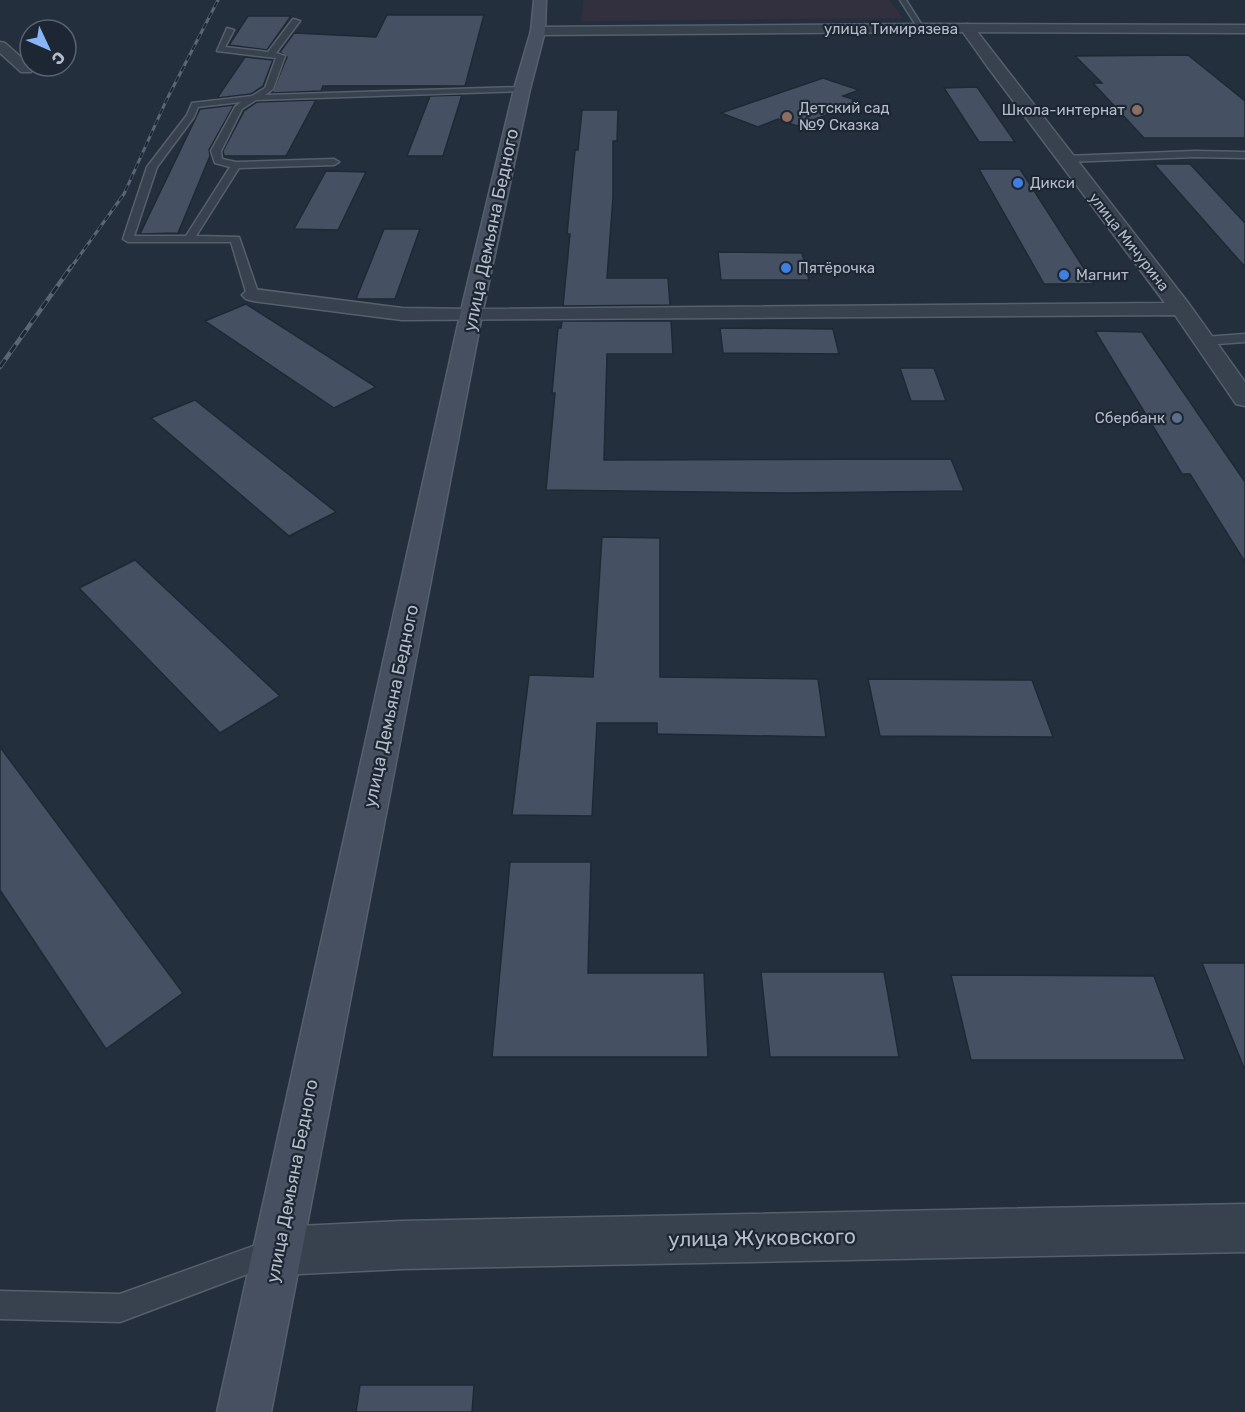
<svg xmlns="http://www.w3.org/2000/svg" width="1245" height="1412" viewBox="0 0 1245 1412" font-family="Rubik,sans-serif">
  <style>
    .medical { fill: #32303f }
    .building { fill: #455162; stroke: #1f2835; stroke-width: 1.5 }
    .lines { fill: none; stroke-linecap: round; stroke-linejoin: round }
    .service-casing { stroke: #565f6c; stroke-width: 3 }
    .minor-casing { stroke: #565f6c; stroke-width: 3 }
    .tertiary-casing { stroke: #565f6c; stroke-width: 3 }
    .secondary-casing { stroke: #565f6c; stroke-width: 3 }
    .service { fill: #38414e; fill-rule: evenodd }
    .minor { fill: #38414e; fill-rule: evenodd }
    .tertiary { fill: #38414e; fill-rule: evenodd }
    .secondary { fill: #465061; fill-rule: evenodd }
    .rail-far1-casing { stroke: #5a6575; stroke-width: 3 }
    .rail-casing { stroke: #5a6575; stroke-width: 4.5 }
    .rail-far1 { stroke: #1d2633; stroke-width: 2; stroke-dasharray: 6; stroke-linecap: butt }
    .rail { stroke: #1d2633; stroke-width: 3; stroke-dasharray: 9; stroke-linecap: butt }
    .education-dot { fill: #8d6e63; stroke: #1d2633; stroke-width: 2 }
    .shop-dot { fill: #3f7fe0; stroke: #1d2633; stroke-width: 2 }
    .service-dot { fill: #5c6f8a; stroke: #1d2633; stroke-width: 2 }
    .labels { text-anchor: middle; stroke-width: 4.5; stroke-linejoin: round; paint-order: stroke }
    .far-street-label { font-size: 15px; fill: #b4bcc9; stroke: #1d2633 }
    .far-poi-label { font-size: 15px; fill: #b4bcc9; stroke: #1d2633; text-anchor: start }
    .street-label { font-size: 18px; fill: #b4bcc9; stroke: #1d2633 }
    .near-street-label { font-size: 21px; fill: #b4bcc9; stroke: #1d2633 }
  </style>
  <rect width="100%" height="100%" fill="#242f3e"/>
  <path class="medical" d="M584 0H889L903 18 581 21Z"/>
  <g class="building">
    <path d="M387 15H484L465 86H323L321 91 272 93 287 57 280 52 294 33 376 37Z"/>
    <path d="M248 16H291L267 50 229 45Z"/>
    <path d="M1188 55 1245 101V138H1144L1093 83H1102L1075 56Z"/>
    <path d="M245 57 273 60 263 86 251 94 217 98Z"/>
    <path d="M823 78 859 90 843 96 861 102 797 126 778 119 758 127 721 113Z"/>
    <path d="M977 87 1015 142H979L944 88Z"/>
    <path d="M462 95 443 156H407L430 96Z"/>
    <path d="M316 100 286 156H224L223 151 244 111 257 102Z"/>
    <path d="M234 105 209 150 210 156 178 233 140 234 200 109Z"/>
    <path d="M582 110H618L617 141H613V197L607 278H668L670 305 563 306 570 234H567L575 150H578Z"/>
    <path d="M1154 164H1190L1245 223V267Z"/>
    <path d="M979 169H1020L1094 284H1044Z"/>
    <path d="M326 171 366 172 338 230 294 229Z"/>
    <path d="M384 229H420L395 299H356Z"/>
    <path d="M718 252 802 253 809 280H721Z"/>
    <path d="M246 304 376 387 334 408 205 321Z"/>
    <path d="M562 321H671L673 354H607L604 460 951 459 964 491 789 493 546 490 555 393H552L558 328H561Z"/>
    <path d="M720 328 833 329 839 354 723 353Z"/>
    <path d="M1095 331 1142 332 1245 482V562L1190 474H1182Z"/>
    <path d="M900 368H934L946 401H911Z"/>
    <path d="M195 400 336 512 289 536 151 418Z"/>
    <path d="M602 537 660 538V677L818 679 826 737 657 734V723H597L592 816 512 815 529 675 593 677Z"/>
    <path d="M135 560 280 696 220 733 79 588Z"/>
    <path d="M868 679 1032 680 1053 737 880 736Z"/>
    <path d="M0 747 183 993 106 1049 0 890Z"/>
    <path d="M510 862H591L588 973H704L708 1057H492Z"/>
    <path d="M1202 963H1245V1067L1244 1068Z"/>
    <path d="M761 972H884L899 1057H770Z"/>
    <path d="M951 975 1154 976 1185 1060H971Z"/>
    <path d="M360 1385H474L472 1412H356Z"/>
  </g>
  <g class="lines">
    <defs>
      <g id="service">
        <path d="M900 0H906L925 30H919Z"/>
        <path d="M293 19 300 21 276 53 285 56 273 89 265 95 522 87 526 89 522 91 256 100 242 109 221 151 222 159 236 162 334 159 339 162 334 165 239 168 196 236 239 237 259 295 253 298 247 295 231 242H128L123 239 147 167 187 115 192 103 252 96 265 88 276 58 217 51 227 28 234 30 225 47 268 52ZM241 102 235 107 211 151 215 163 230 167 186 236H134L157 167 194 117 198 107Z"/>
        <path d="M1195 151 1245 152V158L1195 157 1066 162 1061 159 1066 156Z"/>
        <path d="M1245 334V342L1204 345 1198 341 1204 337Z"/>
        <path d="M273 1239 282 1243 286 1252 282 1261 120 1322 0 1319V1291L120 1294Z"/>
      </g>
      <g id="minor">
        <path d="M967 24 972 25 1189 304 1245 382V406L1236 404 1175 315 402 320 253 301 246 299 242 295 246 291 253 289 402 308 471 309 1165 303 987 66 960 28Z"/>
        <path d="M0 42 5 43 31 66 33 69 31 72H21L0 53Z"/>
        <path d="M1245 1204V1252L402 1269 278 1275 261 1268 254 1251 261 1234 278 1227 402 1221Z"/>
      </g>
      <path id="tertiary" d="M922 24 1245 25V33L922 32 538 35 531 31 538 27Z"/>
      <path id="secondary" d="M534 0H546L545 31 530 89 482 315 271 1412H217L460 315 514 89 531 31Z"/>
    </defs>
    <use href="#service" class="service-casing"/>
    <use href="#minor" class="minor-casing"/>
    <use href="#tertiary" class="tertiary-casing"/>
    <use href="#secondary" class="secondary-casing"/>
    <use href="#service" class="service"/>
    <use href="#minor" class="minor"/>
    <use href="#tertiary" class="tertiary"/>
    <use href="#secondary" class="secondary"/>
    <defs>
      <path id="rail-far1" d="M70 269 124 194 166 101 218 0"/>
      <path id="rail" d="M0 367 71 267"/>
    </defs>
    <use href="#rail-far1" class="rail-far1-casing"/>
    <use href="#rail" class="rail-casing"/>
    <use href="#rail-far1" class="rail-far1"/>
    <use href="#rail" class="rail"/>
  </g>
  <g class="education-dot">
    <circle cx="1137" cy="110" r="6"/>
    <circle cx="787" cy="117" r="6"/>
  </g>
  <g class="shop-dot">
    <circle cx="1018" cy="183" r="6"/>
    <circle cx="786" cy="268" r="6"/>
    <circle cx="1064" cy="275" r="6"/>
  </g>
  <circle class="service-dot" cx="1177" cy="418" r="6"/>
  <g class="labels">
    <g class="far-street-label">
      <text x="891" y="34">улица Тимирязева</text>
      <text transform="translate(1129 242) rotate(52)" y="5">улица Мичурина</text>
    </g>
    <g class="far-poi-label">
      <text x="799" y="113">Детский сад<tspan x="799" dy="17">№9 Сказка</tspan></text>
      <text x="1125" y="115" text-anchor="end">Школа-интернат</text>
      <text x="1030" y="188">Дикси</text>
      <text x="798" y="273">Пятёрочка</text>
      <text x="1076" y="280">Магнит</text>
      <text x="1165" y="423" text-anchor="end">Сбербанк</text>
    </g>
    <g class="street-label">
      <text transform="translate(491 230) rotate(-78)" y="6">улица Демьяна Бедного</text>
      <text transform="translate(391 706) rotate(-78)" y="6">улица Демьяна Бедного</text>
      <text transform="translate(292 1181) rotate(-79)" y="6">улица Демьяна Бедного</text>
    </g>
    <g class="near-street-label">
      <text transform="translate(762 1238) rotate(-1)" y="7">улица Жуковского</text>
    </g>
  </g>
  <g transform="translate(48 48) rotate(134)"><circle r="28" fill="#1d2633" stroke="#59626f" stroke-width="1.5"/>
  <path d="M0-4.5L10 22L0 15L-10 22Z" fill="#8ab4f8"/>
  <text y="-9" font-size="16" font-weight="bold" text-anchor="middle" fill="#b4bcc9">С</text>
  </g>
</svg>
